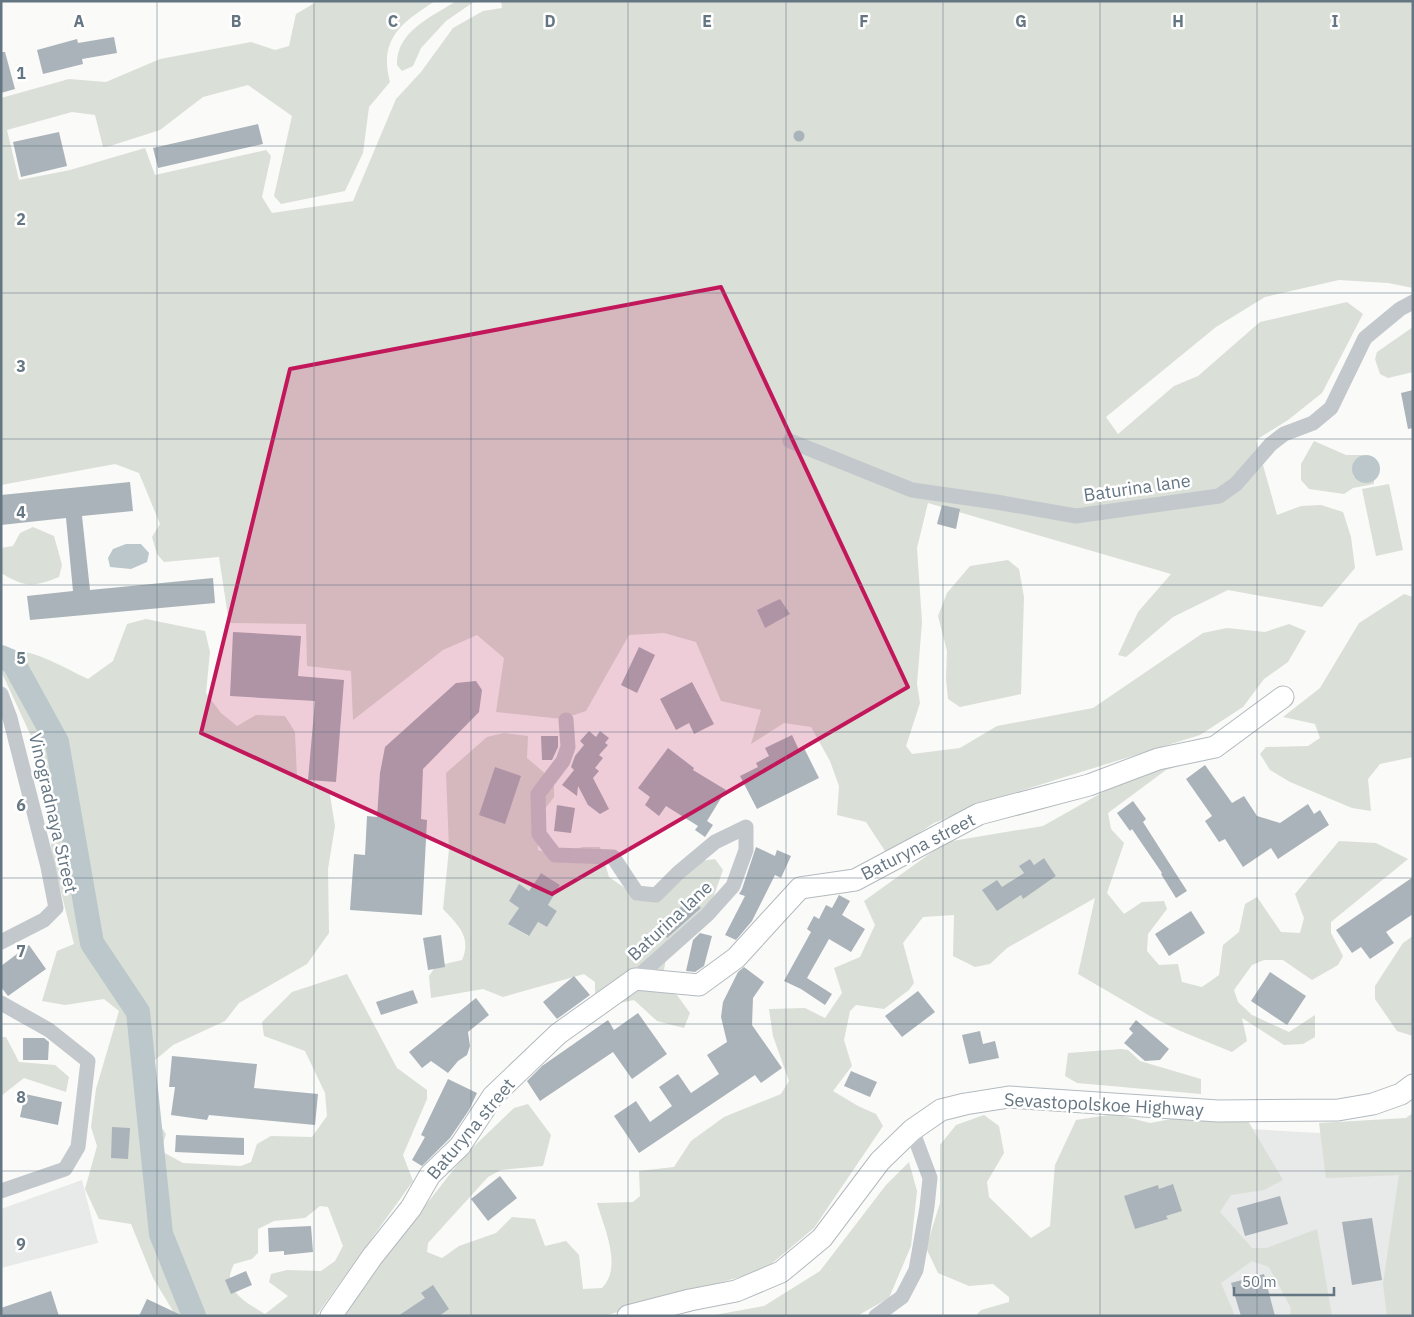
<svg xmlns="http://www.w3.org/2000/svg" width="1414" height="1317" viewBox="0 0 1414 1317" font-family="'IBM Plex Sans',sans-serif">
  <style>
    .built { fill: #e8e9e9 }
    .green { fill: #dadfd7; fill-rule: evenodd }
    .water { fill: #bbc7cb }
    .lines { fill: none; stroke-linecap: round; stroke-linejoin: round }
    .river { stroke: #bbc7cb; stroke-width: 24 }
    .building { fill: #aab3b9 }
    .secondary-casing { stroke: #b3babf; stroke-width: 23 }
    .street { stroke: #c3c8cc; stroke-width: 15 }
    .secondary { stroke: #fff; stroke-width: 21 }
    .marked { fill: #c2185b; fill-opacity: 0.2; stroke: #c2185b; stroke-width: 4; stroke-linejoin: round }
    .grid { fill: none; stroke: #657683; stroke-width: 1; stroke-opacity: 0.55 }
    .labels { text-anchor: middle; stroke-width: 5; stroke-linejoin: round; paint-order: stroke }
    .street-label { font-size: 18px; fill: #657683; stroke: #fff }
    .grid-label { font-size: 16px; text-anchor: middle; font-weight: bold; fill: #657683; stroke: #fff; stroke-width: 5; stroke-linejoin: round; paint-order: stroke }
  </style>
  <rect width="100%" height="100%" fill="#fafaf8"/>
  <g class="built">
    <path d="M1111 1121 1389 1137 1406 1154 1413 1316H1104Z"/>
    <path d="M82 1180 98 1243 1 1268V1209Z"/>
  </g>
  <g class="green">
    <path d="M318 1H435C403 22 378 38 390 82L369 107 363 153 345 191 281 204 274 196 292 116 248 85 203 97 160 130 110 146 103 147 95 115 72 112 7 130 19 180 70 170 145 148 155 175 266 150 271 156 262 197 272 213 353 201 396 99 421 72 453 28 483 11 502 8 501 1H1413V288L1388 283 1339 280 1265 297 1216 327 1106 417 1118 434 1174 386 1198 376 1260 322 1347 302 1363 314 1322 393 1288 420 1256 440 1277 515 1301 506 1321 505 1343 512 1351 537 1355 568 1322 607 1228 590 1173 617 1126 657 1118 655 1138 612 1171 574 928 503 917 548 922 622 917 684 920 703 906 746 912 754 960 748 997 726 1093 708 1203 633 1227 628 1265 632 1289 624 1306 631 1288 662 1264 679 1243 707 1200 735 991 800 934 823 887 854 866 822 837 815 839 786 830 761 811 727 784 723 751 744 761 710 721 701 696 642 664 633 629 635 586 711 562 719 496 712 504 658 477 635 443 650 353 720 351 671 307 666 306 624 229 623 219 557 164 562 157 554 152 537 160 524 139 473 115 464 1 485V98L69 79 106 82 160 59 251 42 275 50 289 46 296 14Z"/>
    <path d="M456 1H475L446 21 421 48 413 66 402 71 397 65C396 31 432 17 456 1Z"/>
    <path d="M1413 327V372L1388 378 1380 374 1375 359 1377 352Z"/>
    <path d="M1314 441 1346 455H1364C1353 459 1350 466 1354 477L1367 483 1374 480V484L1353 488 1344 494 1309 489 1301 480V464Z"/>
    <path d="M1389 484 1403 550 1376 556 1362 489Z"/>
    <path d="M33 527 54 536 62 565 59 577C33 587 26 588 1 573V548L13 546 20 533Z"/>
    <path d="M1008 560 1019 569 1024 597 1021 694 960 707 948 699 946 679 947 651 938 616 947 593 970 566Z"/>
    <path d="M1404 594 1413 597V757L1380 764 1368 779 1371 811 1352 808 1290 782 1270 770 1260 754 1266 747 1308 746 1320 738 1315 724 1283 717 1320 688 1359 623Z"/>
    <path d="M146 619 205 631 210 652 206 693 221 713 237 726 256 715 285 716 295 732 297 777 329 789 335 826 328 869 329 933 307 964 239 1003 225 1021 173 1045 141 1072 139 1095 166 1134 161 1151 183 1163 241 1166 251 1162 257 1144 271 1136 312 1137 327 1116 325 1093 305 1051 264 1036 262 1022 292 992 347 974 397 1068 427 1090V1099L403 1155 413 1181 316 1316H176L153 1278 131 1224 99 1219 85 1189 97 1146 91 1127 96 1089 119 1011 104 999 65 1005 42 1001 57 951 74 944 52 856 43 762 1 671V651C28 645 64 668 88 679L113 661 127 624ZM320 1206 328 1207 343 1246 335 1261 321 1271 287 1270 271 1274 269 1282 288 1296 265 1314C252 1306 232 1296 230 1280 229 1275 232 1268 234 1264L252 1259 258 1253V1229L274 1221 305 1218Z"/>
    <path d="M504 733 528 736 527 758 554 781V797L538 818V850L560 856 582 847H600L609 877 642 900 694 862 715 859 723 870 712 901 669 939 664 970 644 980 677 995 690 1013 684 1028 657 1021 634 1000 595 1008V982L584 974 503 997 483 989 431 998 429 976 436 966 462 960C472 937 458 925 443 909L449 849 446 773 487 737ZM541 873 560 885 548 905 557 911 547 927 538 922 528 936 509 924 519 908 509 901 519 885 529 891Z"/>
    <path d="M1198 760 1166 770 1108 813 1111 829 1124 843 1107 893 1124 914 1142 902 1164 901 1167 909 1148 934 1147 951 1159 965 1178 964 1182 982 1202 987 1219 975 1223 945 1239 932 1245 904 1257 897 1281 932 1300 933 1304 918 1295 894 1339 841 1376 843 1408 859 1331 922V933L1343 956 1338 965 1312 980 1283 960H1264L1252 965 1234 990 1238 1002 1252 1015 1289 1032 1315 1015V1037L1303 1044 1284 1045 1242 1018 1247 1041 1232 1052 1178 1030 1150 1016 1078 974 1095 898 1007 948 990 964 975 967 953 956 954 915 923 917 903 943 914 983 909 990 884 1009 856 1005 850 1011 844 1040 852 1066 833 1091 858 1106 876 1114 883 1126 814 1228 764 1270 604 1316H345L356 1294 465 1155 514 1108 528 1104 551 1135 543 1166 501 1170 488 1177 428 1243 427 1252 442 1258 459 1246 496 1233 512 1217 535 1219 545 1246 566 1241 579 1255 583 1289 602 1288C623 1267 604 1228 597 1203L633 1202 640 1196 639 1171 674 1167 691 1141 724 1117 781 1094 789 1081 773 1036 769 1009 805 1008 825 1018 842 993 834 968 860 957 875 925 864 901 946 842 1043 826 1128 778ZM1044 858 1056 876 1023 898 1011 881 1024 873 1020 866 1030 859 1034 865Z"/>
    <path d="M1413 936V1036L1397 1031 1375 999V986L1403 943Z"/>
    <path d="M1 1037H6L19 1062 55 1065 69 1077 66 1092 24 1078 1 1096Z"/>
    <path d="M1121 1049 1128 1050 1140 1061 1201 1079V1094L1077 1083 1065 1076 1068 1053Z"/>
    <path d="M1413 1113V1316H1387L1383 1284 1399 1175 1326 1178 1319 1123 1406 1118Z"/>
    <path d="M1115 1114 1150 1123 1182 1117 1248 1121 1283 1180 1264 1190 1231 1195 1220 1212 1252 1248H1267L1317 1229 1332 1316H1290L1291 1308 1269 1267 1252 1261 1221 1283 1235 1316H976L981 1310 1009 1302V1297L993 1284 969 1286 938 1273 926 1248 940 1203V1145L956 1125 984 1115 999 1126 1004 1153 987 1182 989 1197 1031 1238 1050 1226 1055 1165 1076 1120ZM1173 1184 1182 1211 1166 1216 1167 1219 1135 1229 1124 1196 1158 1186 1159 1189Z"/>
    <path d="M909 1162 917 1191 911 1246 889 1298 857 1316H709L764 1306 820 1271 886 1185Z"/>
  </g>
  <g class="water">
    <circle cx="1366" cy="469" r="14"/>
    <path d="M126 544H141L149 553 147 562 131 569 110 567 108 558 113 549Z"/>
  </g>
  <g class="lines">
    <path class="river" d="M1 657 13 662 57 742 92 943 138 1012 161 1234 194 1316"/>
  </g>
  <g class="building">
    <path d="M114 37 117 53 82 59 83 64 43 74 37 50 77 39 78 43Z"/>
    <path d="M1 52H5L15 89 1 93Z"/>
    <path d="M258 124 263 144 158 168 153 148Z"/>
    <circle cx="799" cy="136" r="5.5"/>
    <path d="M59 132 67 166 21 177 13 142Z"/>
    <path d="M1413 390V428L1408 429 1401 393Z"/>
    <path d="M130 482 133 511 82 516 90 590 213 578 215 603 30 620 27 596 73 591 66 518 1 525V495Z"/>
    <path d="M942 505 960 509 956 529 937 524Z"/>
    <path d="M780 599 790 614 765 628 757 610Z"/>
    <path d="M233 632 301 636 298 676 344 680 336 782 308 780 315 701 230 696Z"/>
    <path d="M639 647 655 655 637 693 621 685Z"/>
    <path d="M476 681 482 690 479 712 423 769 421 819 427 820 422 915 350 910 354 854 365 855 367 816 377 817 380 773 385 747 456 683Z"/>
    <path d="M692 682 714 724 694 734 689 723 676 730 660 699Z"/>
    <path d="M589 731 596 737 600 731 609 738 605 743 608 745 599 755 603 758 595 768 599 771 593 778 609 809 600 814 588 805 578 786 577 796 562 785 574 770 571 767 575 756 584 745 580 741Z"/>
    <path d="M792 735 799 750 804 748 819 778 757 809 740 776 758 767 756 763 769 756 765 748Z"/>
    <path d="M541 736H558V747L552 760H542Z"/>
    <path d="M668 748 694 768 693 770 726 790 707 821 713 825 705 837 695 830 698 826 666 806 659 816 645 805 650 797 638 788Z"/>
    <path d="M1205 765 1232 803 1244 796 1257 816 1280 823 1308 804 1314 814 1320 810 1329 825 1278 859 1271 848 1243 867 1225 839 1219 842 1205 821 1212 816 1186 779Z"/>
    <path d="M495 767 521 776 505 824 479 815Z"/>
    <path d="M1133 801 1146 819 1143 822 1187 891 1176 898 1161 874 1162 873 1132 829 1130 831 1117 813Z"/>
    <path d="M557 805 575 808 571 833 554 831Z"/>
    <path d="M756 847 775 856 777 850 791 856 781 878 775 875 752 921 736 940 725 935 745 896 739 894 742 889Z"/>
    <path d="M1044 858 1056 876 1023 899 1021 895 997 911 982 890 997 880 1002 887 1024 873 1019 866 1030 859 1034 865Z"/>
    <path d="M541 873 560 885 548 905 557 911 547 927 538 922 529 936 508 924 519 908 509 901 519 884 529 891Z"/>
    <path d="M1413 877V914L1386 932 1394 943 1370 959 1361 947 1352 953 1336 930Z"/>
    <path d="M839 895 850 901 842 915 865 929 851 952 829 939 807 978 832 994 825 1005 801 989 784 981 811 932 807 929 814 916 819 919 826 905 832 908Z"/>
    <path d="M692 898 701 908 667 938 657 927Z"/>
    <path d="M1191 911 1205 933 1169 956 1155 934Z"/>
    <path d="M700 933 712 936 704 966 695 972 686 971 693 940Z"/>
    <path d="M441 935 445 967 428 970 423 938Z"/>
    <path d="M29 945 46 969 8 996 1 987V966Z"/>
    <path d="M744 967 764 982 753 998 752 1025 782 1068 761 1083 755 1075 639 1153 614 1116 636 1101 650 1122 672 1106 659 1087 678 1074 691 1093 719 1074 707 1055 727 1042 721 1017 723 1002 738 972Z"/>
    <path d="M1270 972 1306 996 1287 1025 1251 1001Z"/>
    <path d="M574 976 590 995 557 1019 543 1002Z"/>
    <path d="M413 990 418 1003 381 1015 376 1002Z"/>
    <path d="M918 991 935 1012 902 1037 885 1016Z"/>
    <path d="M476 998 489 1015 468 1032 470 1046 467 1055 458 1061 448 1073 431 1061 422 1068 409 1052Z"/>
    <path d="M638 1013 667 1054 632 1079 613 1052 540 1101 527 1081 542 1066 608 1020 614 1030Z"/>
    <path d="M1136 1020 1169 1049 1160 1060 1145 1061 1124 1043 1133 1033 1129 1029Z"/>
    <path d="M980 1031 983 1044 995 1041 999 1058 969 1064 962 1035Z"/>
    <path d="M23 1038H44L49 1042 48 1060H23Z"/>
    <path d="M172 1056 257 1064 254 1088 318 1094 315 1125 209 1115 207 1120 171 1115 175 1087H169Z"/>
    <path d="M851 1071 877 1082 870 1097 844 1086Z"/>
    <path d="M448 1079 477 1093 469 1110 450 1138 422 1166 412 1160 425 1137 421 1135Z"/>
    <path d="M25 1094 62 1102 58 1125 20 1117Z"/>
    <path d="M112 1127 130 1128 128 1159 111 1158Z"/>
    <path d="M176 1135 244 1138V1155L175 1152Z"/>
    <path d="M500 1176 517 1198 488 1221 471 1199Z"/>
    <path d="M1173 1184 1182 1211 1166 1216 1168 1219 1135 1229 1124 1196 1158 1185 1159 1189Z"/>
    <path d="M1280 1196 1288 1224 1245 1236 1237 1208Z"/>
    <path d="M1372 1218 1382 1280 1352 1285 1342 1222Z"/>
    <path d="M311 1226 313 1252 284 1255V1251L269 1252 268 1228Z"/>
    <path d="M246 1271 252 1285 231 1294 225 1280Z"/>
    <path d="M1264 1274 1275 1316H1241L1231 1283Z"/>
    <path d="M433 1285 449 1309 439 1316H398L425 1298 421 1293Z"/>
    <path d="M51 1291 59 1316H1V1308Z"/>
    <path d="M147 1299 183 1316H139Z"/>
  </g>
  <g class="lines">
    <defs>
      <g id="secondary">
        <path d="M331 1316 372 1257 411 1208 430 1175 460 1146 493 1096 558 1034 635 979 699 985 736 958 800 888 855 880 979 814 1089 785 1158 759 1215 747 1283 697"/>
        <path d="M628 1316 690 1300 736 1291 781 1272 822 1238 880 1161 912 1130 941 1110 965 1104 1009 1097 1218 1111 1338 1110 1373 1104 1401 1094 1413 1085"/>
      </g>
    </defs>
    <use href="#secondary" class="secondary-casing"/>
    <g class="street">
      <path d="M790 441 912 490 996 502 1076 516 1219 496 1236 484 1271 444 1284 434 1313 423 1331 408 1365 338 1400 309 1413 302"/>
      <path d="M1 694 10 718 48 867 56 908 44 920 1 942"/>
      <path d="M566 720 568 747 563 761 538 794 539 834 555 855 613 857 637 893 656 895 678 873 715 842 746 827V850L733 886 707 915 635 979"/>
      <path d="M1 1003 49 1030 88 1061 78 1147 65 1169 1 1191"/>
      <path d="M876 1316 902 1297 916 1270 927 1207 930 1178 912 1130"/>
    </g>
    <use href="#secondary" class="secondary"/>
  </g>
  <path class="marked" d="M721 287 908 687 552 894 201 733 290 369Z"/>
  <path class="grid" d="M157 1V1316M314 1V1316M471 1V1316M628 1V1316M786 1V1316M943 1V1316M1100 1V1316M1257 1V1316M1 146H1413M1 293H1413M1 439H1413M1 585H1413M1 732H1413M1 878H1413M1 1024H1413M1 1171H1413"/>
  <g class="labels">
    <g class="street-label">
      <text transform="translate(1137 488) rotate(-8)" y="6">Baturina lane</text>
      <text transform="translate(53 813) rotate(77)" y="6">Vinogradnaya Street</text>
      <text transform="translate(918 847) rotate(-27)" y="6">Baturyna street</text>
      <text transform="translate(670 921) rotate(-43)" y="6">Baturina lane</text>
      <text transform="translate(1104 1105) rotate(3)" y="6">Sevastopolskoe Highway</text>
      <text transform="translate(471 1129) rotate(-50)" y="6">Baturyna street</text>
    </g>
  </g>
  <g class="grid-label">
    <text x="79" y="27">A</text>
    <text x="236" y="27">B</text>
    <text x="393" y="27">C</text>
    <text x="550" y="27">D</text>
    <text x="707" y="27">E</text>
    <text x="864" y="27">F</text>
    <text x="1021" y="27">G</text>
    <text x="1178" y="27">H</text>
    <text x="1335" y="27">I</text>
    <text x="21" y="79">1</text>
    <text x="21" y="225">2</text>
    <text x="21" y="372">3</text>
    <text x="21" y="518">4</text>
    <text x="21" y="664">5</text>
    <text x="21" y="811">6</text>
    <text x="21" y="957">7</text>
    <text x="21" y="1103">8</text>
    <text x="21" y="1250">9</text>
  </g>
  <rect width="1414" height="1317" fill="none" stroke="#657683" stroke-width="5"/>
  <path d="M1234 1287v8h100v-8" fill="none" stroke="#657683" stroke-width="2.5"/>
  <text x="1242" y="1287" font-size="15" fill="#657683" stroke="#ffffff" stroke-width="4" paint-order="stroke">50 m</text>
</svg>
